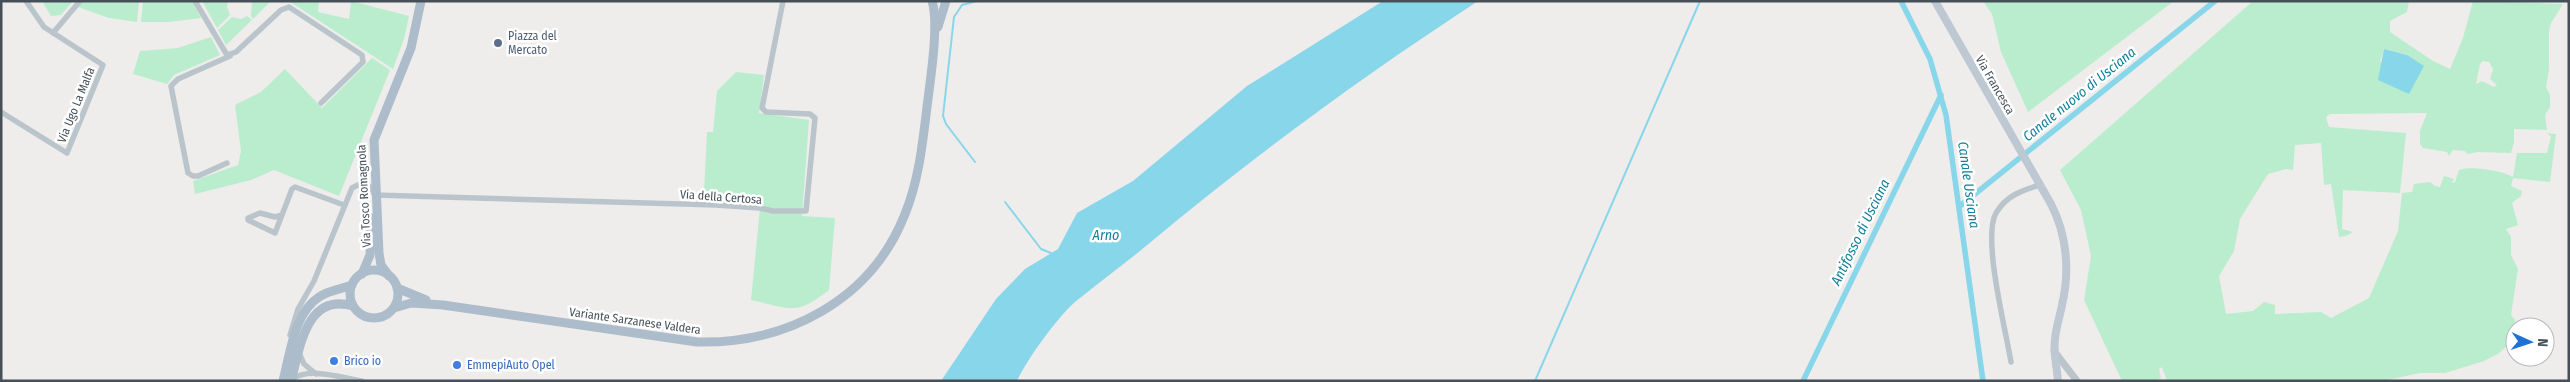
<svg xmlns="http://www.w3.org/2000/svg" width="2570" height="382" viewBox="0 0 2570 382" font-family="'Fira Sans Condensed',sans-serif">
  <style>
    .green { fill: #baedcd; fill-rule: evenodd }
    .water { fill: #88d6e9 }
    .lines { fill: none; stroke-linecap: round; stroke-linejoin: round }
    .stream { stroke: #88d6e9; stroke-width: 2 }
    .canal { stroke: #88d6e9; stroke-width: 5.5 }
    .minor { stroke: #bac4cb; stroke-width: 5.5 }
    .tertiary { stroke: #bac4cb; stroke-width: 7 }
    .secondary { stroke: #bdc8d3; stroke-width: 8 }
    .primary { stroke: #acbccb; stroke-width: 9 }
    .service-dot { fill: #5c6f8a; stroke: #fff; stroke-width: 2 }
    .shop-dot { fill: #3f7fe0; stroke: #fff; stroke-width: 2 }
    .labels { text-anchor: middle; stroke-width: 5; stroke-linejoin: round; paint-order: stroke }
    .service-label { font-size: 12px; fill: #4e5e75; stroke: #fff; text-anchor: start }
    .street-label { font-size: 12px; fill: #455059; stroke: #fff }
    .shop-label { font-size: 12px; fill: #366cbe; stroke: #fff; text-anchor: start }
    .water-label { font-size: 14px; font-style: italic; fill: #107f9a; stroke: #fff }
  </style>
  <rect width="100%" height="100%" fill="#efecec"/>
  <g class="green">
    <path d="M42 1H73L61 15 51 16Z"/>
    <path d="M82 1H139L137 22 109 18 78 7Z"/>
    <path d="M143 1H192L201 18 169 22H141Z"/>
    <path d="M202 1H228L227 7 230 15 217 28Z"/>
    <path d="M252 1H271L253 19 251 16Z"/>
    <path d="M284 1H319L318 12 349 19 351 1 409 16 404 39 393 69 292 3Z"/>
    <path d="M1983 1H2174L2028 112 2001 52 1992 14Z"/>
    <path d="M2253 1H2409L2407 12 2390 21V32L2433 61 2450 69 2463 38 2473 1 2563 4 2551 23 2549 31V69L2546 87 2550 95V107L2545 115 2547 130 2514 129V142L2511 153 2478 152 2467 154 2465 151 2453 150 2449 156 2447 152 2423 148 2420 144V131L2427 113 2330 114 2326 117 2329 127 2406 133 2400 193 2343 190 2342 229 2353 232 2346 236 2339 237 2331 184 2324 185 2321 143 2295 145 2293 170 2286 169 2268 174 2240 219 2234 251 2219 276 2226 314 2253 311 2264 302 2275 305V314L2321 312 2331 318 2369 298 2398 231 2402 193 2412 192 2414 184 2430 182 2435 186 2440 187 2444 176 2454 179 2452 183 2455 182 2459 170C2469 165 2504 171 2513 177L2517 153H2547L2551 137 2547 133 2556 134 2550 182 2513 178 2511 186 2522 191 2521 196 2512 203 2518 225 2506 229 2511 237V255L2518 269 2511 315 2515 320 2514 336 2510 343 2498 354 2484 361 2445 373H2420L2387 380 2167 381 2162 367 2159 369 2161 378 2156 381H2122L2084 300 2091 256 2081 210 2060 170ZM2384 49 2407 55 2380 62ZM2483 61 2489 62 2493 69 2490 79 2497 85 2494 87 2482 81 2476 84 2480 64Z"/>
    <path d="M247 16 252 20 226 45 218 30 232 17 241 19Z"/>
    <path d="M211 37 220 55 174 75 167 84 133 74 140 51 178 48Z"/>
    <path d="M372 58 390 70 339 196 274 170 251 180 195 194 193 181 238 165 241 151 235 105 261 92 285 69 322 108Z"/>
    <path d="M736 72 764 75 759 113 809 120 802 216 835 218 829 290C794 317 791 308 751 300L760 208 721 203 722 193 704 192 707 132H713L717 91Z"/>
  </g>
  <g class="water">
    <path d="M1383 1H1478C1362 77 1252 157 1146 246 1123 265 1098 283 1075 302 1057 318 1027 359 1017 381H941L996 299 1025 269 1058 249 1077 213 1133 181 1247 86Z"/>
    <path d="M2384 49 2407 55 2424 66 2409 94 2378 80Z"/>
  </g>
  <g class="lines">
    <g class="stream">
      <path d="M975 162 946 124 943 116 954 17 962 5 977 1"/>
      <path d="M1005 202 1041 249 1051 253"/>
      <path d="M1535 381 1700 1"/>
    </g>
    <g class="canal">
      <path d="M1901 1 1930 59 1946 115 1983 381"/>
      <path d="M1960 206 2215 1"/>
      <path d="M1803 381 1941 95"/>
    </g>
    <g class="minor">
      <path d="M195 1 227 55 236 52 281 10 289 7 362 55 363 62 321 103"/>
      <path d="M53 33 80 1"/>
      <path d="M1 112 67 153 103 65 44 27 26 1"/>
      <path d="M227 163 198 176H193L188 173 171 86 178 79 230 56"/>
      <path d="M282 215 275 217 260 213 248 218V220L275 233 292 189 295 187 344 205"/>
      <path d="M290 335 298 309 314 281 352 188 360 184 369 186 375 195 716 205 760 208 773 211H806L815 118 810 114 766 112 762 108 783 1"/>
      <path d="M299 353 304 364 316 374"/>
      <path d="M2011 362C2006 331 1982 238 1996 213 2006 196 2022 190 2040 185"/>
      <path d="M291 380C309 366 342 378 362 381"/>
    </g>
    <path class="tertiary" d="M2054 351 2077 381"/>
    <path class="secondary" d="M1935 1 2051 204C2067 235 2070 271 2062 305 2060 316 2056 327 2055 339 2053 353 2057 367 2058 381"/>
    <g class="primary">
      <path d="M938 27 946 1"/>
      <circle cx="374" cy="294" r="24"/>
      <path d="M362 274 370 255 372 218"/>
      <path d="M389 276 381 265 379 253 374 140 411 48 421 1"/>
      <path d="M397 288 426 300"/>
      <path d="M394 308 411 303 443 305 697 342C786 344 871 301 905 214 920 177 923 138 928 99 931 75 939 23 932 1"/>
      <path d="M283 381C290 354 294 313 319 297 329 290 342 289 352 285"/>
      <path d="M291 381C300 348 306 292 353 306"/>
    </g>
  </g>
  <circle class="service-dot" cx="498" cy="43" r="5"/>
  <g class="shop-dot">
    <circle cx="334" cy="361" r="5"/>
    <circle cx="457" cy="365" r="5"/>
  </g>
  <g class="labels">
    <g class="service-label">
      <text x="508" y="40">Piazza del<tspan x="508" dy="14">Mercato</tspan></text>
    </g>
    <g class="street-label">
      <text transform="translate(1995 85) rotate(60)" y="4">Via Francesca</text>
      <text transform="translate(76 105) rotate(-68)" y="4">Via Ugo La Malfa</text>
      <text transform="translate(364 196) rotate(-93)" y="4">Via Tosco Romagnola</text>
      <text transform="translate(721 197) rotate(4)" y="4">Via della Certosa</text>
      <text transform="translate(635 321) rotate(8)" y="4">Variante Sarzanese Valdera</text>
    </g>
    <g class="shop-label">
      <text x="344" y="365">Brico io</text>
      <text x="467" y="369">EmmepiAuto Opel</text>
    </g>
    <g class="water-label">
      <text transform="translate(2079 94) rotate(-39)" y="5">Canale nuovo di Usciana</text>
      <text transform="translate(1969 185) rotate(82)" y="5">Canale Usciana</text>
      <text transform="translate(1860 232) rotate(-64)" y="5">Antifosso di Usciana</text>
      <text x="1106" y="240">Arno</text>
    </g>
  </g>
  <rect width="2570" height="382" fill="none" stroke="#455059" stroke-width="5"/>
  <g transform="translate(2530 342) rotate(93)"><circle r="24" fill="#ffffff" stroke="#b5b9bd"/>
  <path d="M0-4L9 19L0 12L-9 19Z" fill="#1d71d7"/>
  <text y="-8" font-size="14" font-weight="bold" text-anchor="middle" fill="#455059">N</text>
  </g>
</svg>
